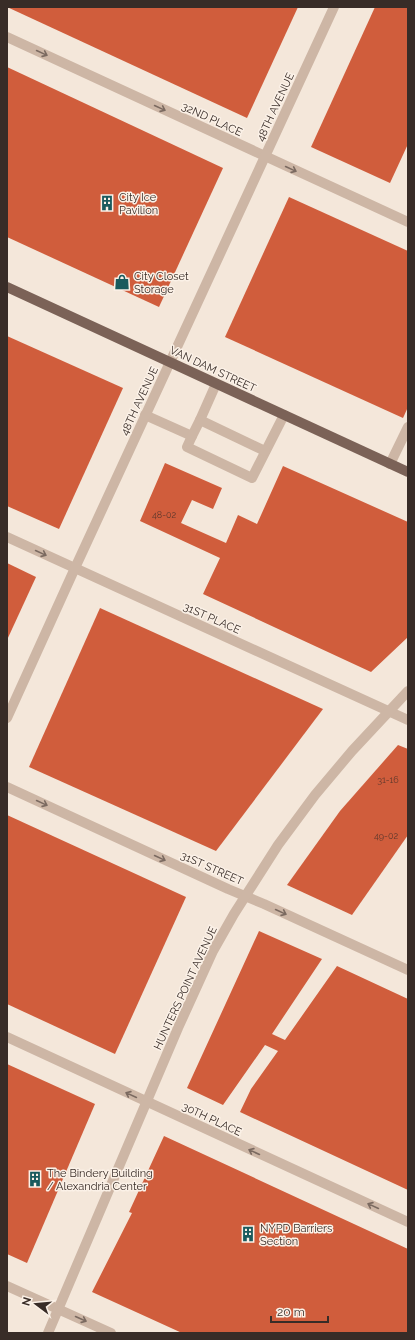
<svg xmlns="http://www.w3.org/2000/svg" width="415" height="1340" viewBox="0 0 415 1340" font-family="Raleway,sans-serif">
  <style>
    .building { fill: #d05d3c }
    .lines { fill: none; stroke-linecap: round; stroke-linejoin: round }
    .minor { stroke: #cdb6a5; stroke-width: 10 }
    .major { stroke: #7b6257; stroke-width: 10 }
    .oneway { stroke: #7b6a60 }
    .labels { text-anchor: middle; stroke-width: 3; stroke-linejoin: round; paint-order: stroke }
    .number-label { font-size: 9px; fill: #5e382c }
    .street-label { font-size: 11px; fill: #382c27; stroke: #fbf1e7 }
    .poi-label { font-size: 11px; fill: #382c27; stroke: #fbf1e7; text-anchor: start }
  </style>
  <rect width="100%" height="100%" fill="#f4e7da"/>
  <g class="building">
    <path d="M7 7H298L247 118Z"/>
    <path d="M375 7H408V144L390 183 311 147Z"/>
    <path d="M7 67 223 168 159 307 7 237Z"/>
    <path d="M289 197 408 251V407L403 418 225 337Z"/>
    <path d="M7 336 123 388 59 529 7 506Z"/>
    <path d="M165 463 222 488 213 509 192 500 181 523 226 543 238 515 257 524 283 466 408 522V637L371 672 203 594 220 558 140 521Z"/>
    <path d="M7 563 36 577 7 640Z"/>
    <path d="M100 608 323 709 216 851 29 767Z"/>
    <path d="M398 745 408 749V835L352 915 287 885 340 811Z"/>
    <path d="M7 815 186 897 115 1054 7 1004Z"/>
    <path d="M259 931 322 959 272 1034 285 1040 337 966 408 999V1190L240 1112 251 1089 278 1051 265 1045 223 1105 187 1088Z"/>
    <path d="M7 1064 95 1104 27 1263 7 1254Z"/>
    <path d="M164 1136 408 1249V1333H182L92 1292 132 1213 129 1212Z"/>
  </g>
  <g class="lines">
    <g class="minor">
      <path d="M7 37 408 222"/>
      <path d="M145 415 192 436 187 447 252 478 284 415"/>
      <path d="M200 420 216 384"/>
      <path d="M192 436 200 420 265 451"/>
      <path d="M390 464 408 427"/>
      <path d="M7 537 408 720"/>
      <path d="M7 718 75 568 334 7"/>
      <path d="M7 787 228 889 264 904 408 970"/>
      <path d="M7 1037 408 1222"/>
      <path d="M7 1286 111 1333"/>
      <path d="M48 1333 178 1028 213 951 234 914 278 845 315 795 352 751 408 691"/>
    </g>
    <path class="major" d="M7 287 408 472"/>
  </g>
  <defs><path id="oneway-shaft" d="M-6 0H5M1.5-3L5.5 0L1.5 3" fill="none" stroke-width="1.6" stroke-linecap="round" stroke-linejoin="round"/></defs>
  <g class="oneway">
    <use href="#oneway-shaft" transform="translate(42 53) rotate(25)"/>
    <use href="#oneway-shaft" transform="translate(160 108) rotate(25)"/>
    <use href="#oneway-shaft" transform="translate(291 169) rotate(25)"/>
    <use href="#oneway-shaft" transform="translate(41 553) rotate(25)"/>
    <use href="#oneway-shaft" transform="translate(42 803) rotate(25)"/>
    <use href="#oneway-shaft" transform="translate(160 858) rotate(25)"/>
    <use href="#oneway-shaft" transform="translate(281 912) rotate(25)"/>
    <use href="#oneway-shaft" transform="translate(131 1095) rotate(-155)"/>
    <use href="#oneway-shaft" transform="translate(254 1152) rotate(-155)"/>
    <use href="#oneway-shaft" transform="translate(373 1206) rotate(-155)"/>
    <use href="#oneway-shaft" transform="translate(81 1319) rotate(24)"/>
  </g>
  <defs>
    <symbol id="building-bare" viewBox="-9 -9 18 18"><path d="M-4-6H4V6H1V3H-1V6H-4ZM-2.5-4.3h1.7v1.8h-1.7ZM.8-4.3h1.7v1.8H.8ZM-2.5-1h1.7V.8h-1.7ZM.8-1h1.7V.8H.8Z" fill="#195a5d" stroke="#fbf1e7" stroke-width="2.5" paint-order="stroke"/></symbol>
    <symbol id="shop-bare" viewBox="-9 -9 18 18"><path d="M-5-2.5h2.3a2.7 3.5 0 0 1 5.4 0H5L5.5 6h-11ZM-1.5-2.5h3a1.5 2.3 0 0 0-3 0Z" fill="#195a5d" stroke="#fbf1e7" stroke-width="2.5" paint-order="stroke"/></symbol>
  </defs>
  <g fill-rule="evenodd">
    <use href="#building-bare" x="96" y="192" width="22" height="22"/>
    <use href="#shop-bare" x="111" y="271" width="22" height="22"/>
    <use href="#building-bare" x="24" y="1168" width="22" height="22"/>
    <use href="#building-bare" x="237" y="1223" width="22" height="22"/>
  </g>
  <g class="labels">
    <g class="number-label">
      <text x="164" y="518">48-02</text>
      <text x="388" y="783">31-16</text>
      <text x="386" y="839">49-02</text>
    </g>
    <g class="street-label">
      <text transform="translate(275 107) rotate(-65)" y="4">48TH AVENUE</text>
      <text transform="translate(212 119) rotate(25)" y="4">32ND PLACE</text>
      <text transform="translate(213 369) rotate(25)" y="4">VAN DAM STREET</text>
      <text transform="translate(139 401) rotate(-65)" y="4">48TH AVENUE</text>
      <text transform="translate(212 618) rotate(24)" y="4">31ST PLACE</text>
      <text transform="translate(212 868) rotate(24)" y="4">31ST STREET</text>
      <text transform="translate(185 988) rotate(-65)" y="4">HUNTERS POINT AVENUE</text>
      <text transform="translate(212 1119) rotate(25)" y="4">30TH PLACE</text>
    </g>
    <g class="poi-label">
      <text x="119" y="201">City Ice<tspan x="119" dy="13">Pavilion</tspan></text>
      <text x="134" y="280">City Closet<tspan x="134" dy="13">Storage</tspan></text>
      <text x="47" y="1177">The Bindery Building<tspan x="47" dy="13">/ Alexandria Center</tspan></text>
      <text x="260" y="1232">NYPD Barriers<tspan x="260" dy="13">Section</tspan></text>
    </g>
  </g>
  <rect width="415" height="1340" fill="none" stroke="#382c27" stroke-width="16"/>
  <g transform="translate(36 1304) rotate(286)" stroke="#fbf1e7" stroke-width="3" paint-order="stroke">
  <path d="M0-3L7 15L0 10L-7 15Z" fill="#382c27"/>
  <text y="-6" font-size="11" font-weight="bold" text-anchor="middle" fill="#382c27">N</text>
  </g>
  <path d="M271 1316v6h57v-6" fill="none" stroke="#382c27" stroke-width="2"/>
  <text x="277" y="1316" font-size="12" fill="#382c27" stroke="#fbf1e7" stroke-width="3" paint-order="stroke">20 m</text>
</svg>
